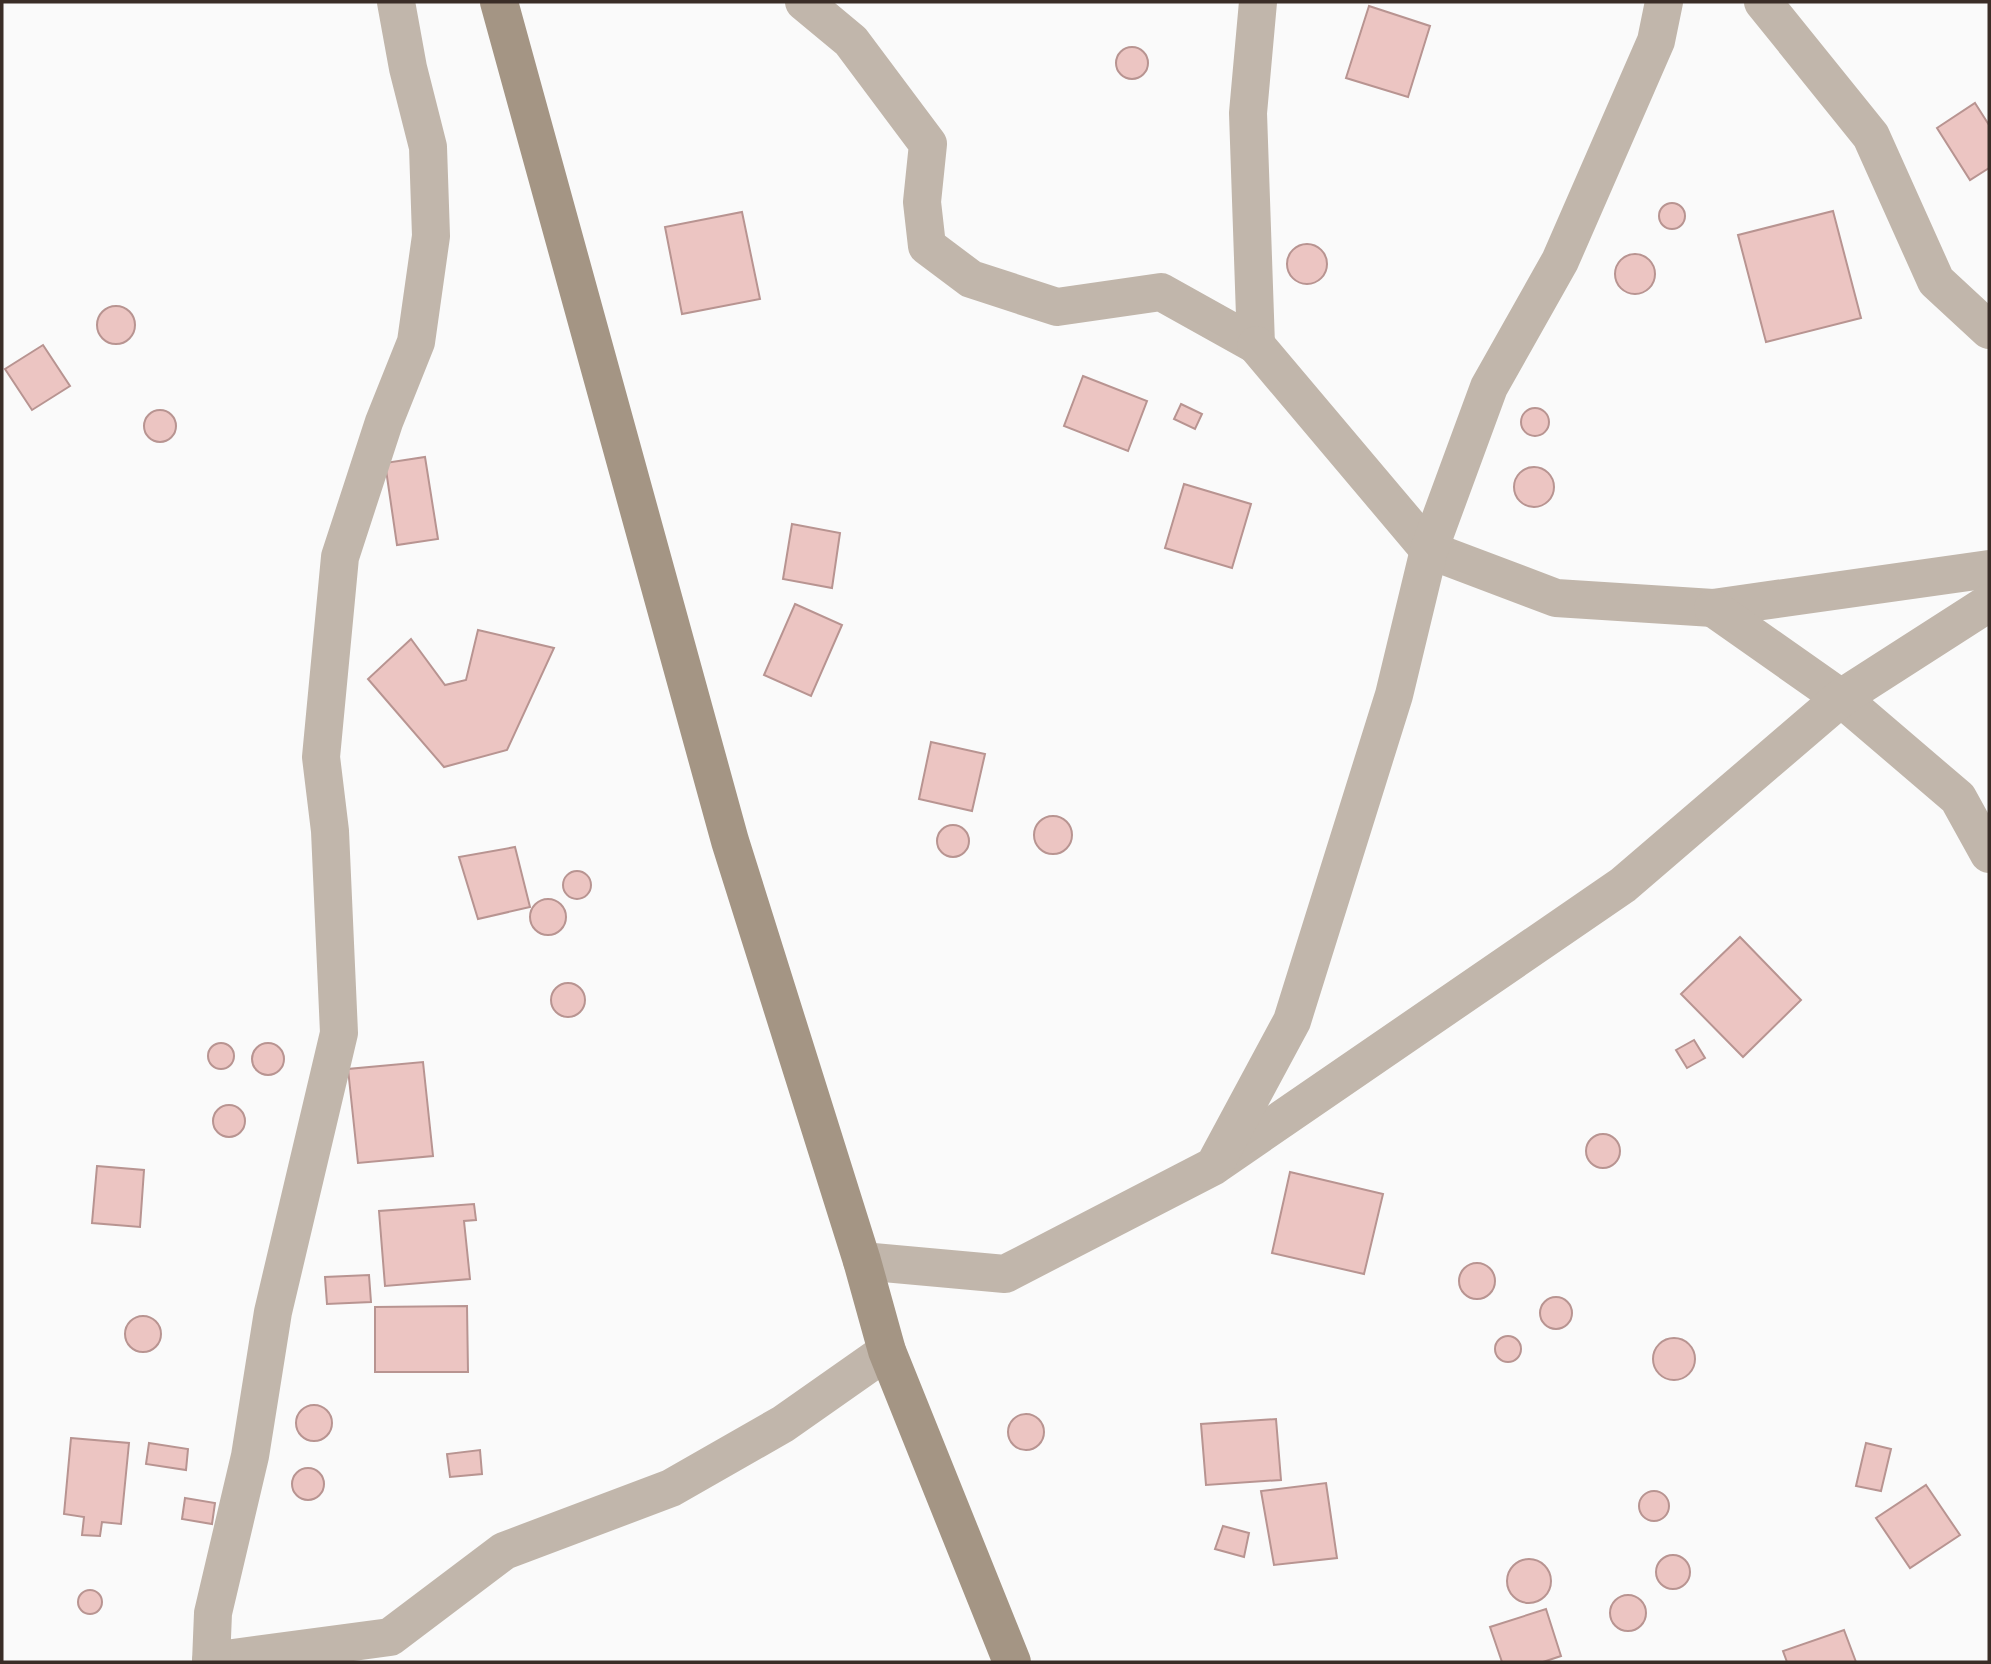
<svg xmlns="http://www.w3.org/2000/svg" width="1991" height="1664" viewBox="0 0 1991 1664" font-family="'Varela Round',sans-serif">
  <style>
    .building { fill: #ecc5c2; stroke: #b89491; stroke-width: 2 }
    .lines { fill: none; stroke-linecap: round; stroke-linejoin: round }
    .street { stroke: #c1b6ab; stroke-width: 38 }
    .secondary { stroke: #a49584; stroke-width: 38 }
  </style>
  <rect width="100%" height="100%" fill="#fafafa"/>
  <g class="building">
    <path d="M1369 6 1430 26 1408 97 1346 78Z"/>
    <circle cx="1132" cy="63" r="16"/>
    <path d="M1975 103 1989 125V168L1970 180 1937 128Z"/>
    <circle cx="1672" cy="216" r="13"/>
    <path d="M1833 211 1861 318 1766 342 1738 235Z"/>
    <path d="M742 212 760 299 682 314 665 227Z"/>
    <circle cx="1307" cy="264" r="20"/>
    <circle cx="1635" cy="274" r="20"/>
    <circle cx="116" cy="325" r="19"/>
    <path d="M43 345 70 386 32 410 5 369Z"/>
    <path d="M1083 376 1147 401 1128 451 1064 426Z"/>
    <path d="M1181 404 1202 414 1195 429 1174 419Z"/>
    <circle cx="1535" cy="422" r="14"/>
    <circle cx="160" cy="426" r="16"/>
    <path d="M425 457 438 539 397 545 385 463Z"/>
    <circle cx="1534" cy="487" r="20"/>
    <path d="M1184 484 1251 504 1232 568 1165 548Z"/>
    <path d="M792 524 840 533 832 588 783 579Z"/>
    <path d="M795 604 842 625 811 696 764 675Z"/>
    <path d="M478 630 554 648 507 750 444 767 368 679 411 639 445 685 466 680Z"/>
    <path d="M931 742 985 754 972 811 919 799Z"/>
    <circle cx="1053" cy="835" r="19"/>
    <circle cx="953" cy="841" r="16"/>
    <path d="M515 847 530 907 478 919 459 857Z"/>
    <circle cx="577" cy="885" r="14"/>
    <circle cx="548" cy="917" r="18"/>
    <path d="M1740 937 1801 1000 1743 1057 1681 994Z"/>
    <circle cx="568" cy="1000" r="17"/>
    <path d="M1694 1040 1705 1058 1687 1068 1676 1050Z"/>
    <circle cx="268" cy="1059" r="16"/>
    <circle cx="221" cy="1056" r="13"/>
    <path d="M423 1062 433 1156 358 1163 348 1069Z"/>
    <circle cx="229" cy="1121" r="16"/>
    <circle cx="1603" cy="1151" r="17"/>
    <path d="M97 1166 144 1170 140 1227 92 1223Z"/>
    <path d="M1290 1172 1383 1194 1364 1274 1272 1253Z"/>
    <path d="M474 1204 476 1220 464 1221 470 1279 385 1286 379 1211Z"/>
    <circle cx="1477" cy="1281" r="18"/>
    <path d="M369 1275 371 1302 327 1304 325 1277Z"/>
    <circle cx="1556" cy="1313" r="16"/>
    <path d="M467 1306 468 1372H375V1307Z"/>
    <circle cx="143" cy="1334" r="18"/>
    <circle cx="1508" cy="1349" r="13"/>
    <circle cx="1674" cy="1359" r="21"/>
    <circle cx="314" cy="1423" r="18"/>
    <circle cx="1026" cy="1432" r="18"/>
    <path d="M1276 1419 1281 1480 1206 1485 1201 1424Z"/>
    <path d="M71 1438 129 1443 121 1524 102 1522 100 1536 82 1535 84 1517 64 1514Z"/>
    <path d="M149 1443 188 1449 186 1470 146 1464Z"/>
    <path d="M1866 1443 1891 1449 1881 1491 1856 1486Z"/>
    <path d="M480 1450 482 1474 450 1477 447 1454Z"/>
    <circle cx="308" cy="1484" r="16"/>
    <path d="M1326 1483 1337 1558 1274 1565 1261 1491Z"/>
    <path d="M1926 1485 1960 1535 1910 1568 1876 1518Z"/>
    <circle cx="1654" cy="1506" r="15"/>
    <path d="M185 1498 215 1503 212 1524 182 1519Z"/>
    <path d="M1223 1526 1249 1533 1244 1557 1215 1549Z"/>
    <circle cx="1673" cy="1572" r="17"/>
    <circle cx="1529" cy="1581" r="22"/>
    <circle cx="90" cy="1602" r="12"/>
    <circle cx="1628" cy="1613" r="18"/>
    <path d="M1546 1609 1561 1656 1543 1662H1502L1490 1627Z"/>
    <path d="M1844 1630 1856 1662H1787L1783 1651Z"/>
  </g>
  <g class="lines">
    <g class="street">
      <path d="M804 2 851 41 928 144 922 202 927 246 971 279 1057 307 1161 292 1256 345 1248 113 1258 2"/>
      <path d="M1763 2 1871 136 1936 281 1989 330"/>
      <path d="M1256 345 1429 550 1556 598 1713 608 1989 569"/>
      <path d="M1713 608 1841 698 1958 798 1989 854"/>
      <path d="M1218 1163 1623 885 1841 698 1989 603"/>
      <path d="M862 1261 1005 1274 1214 1166 1292 1021 1394 695 1429 550 1489 387 1560 261 1656 41 1664 2"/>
      <path d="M211 1661 390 1637 504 1551 671 1488 783 1424 887 1351"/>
      <path d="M211 1662 213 1613 250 1456 273 1312 339 1033 330 831 321 757 340 557 384 422 416 342 431 236 428 147 408 68 396 2"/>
    </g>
    <path class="secondary" d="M499 2 730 841 862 1261 887 1351 1012 1662"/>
  </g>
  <rect width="1991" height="1664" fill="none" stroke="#3a2d27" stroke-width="7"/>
</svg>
